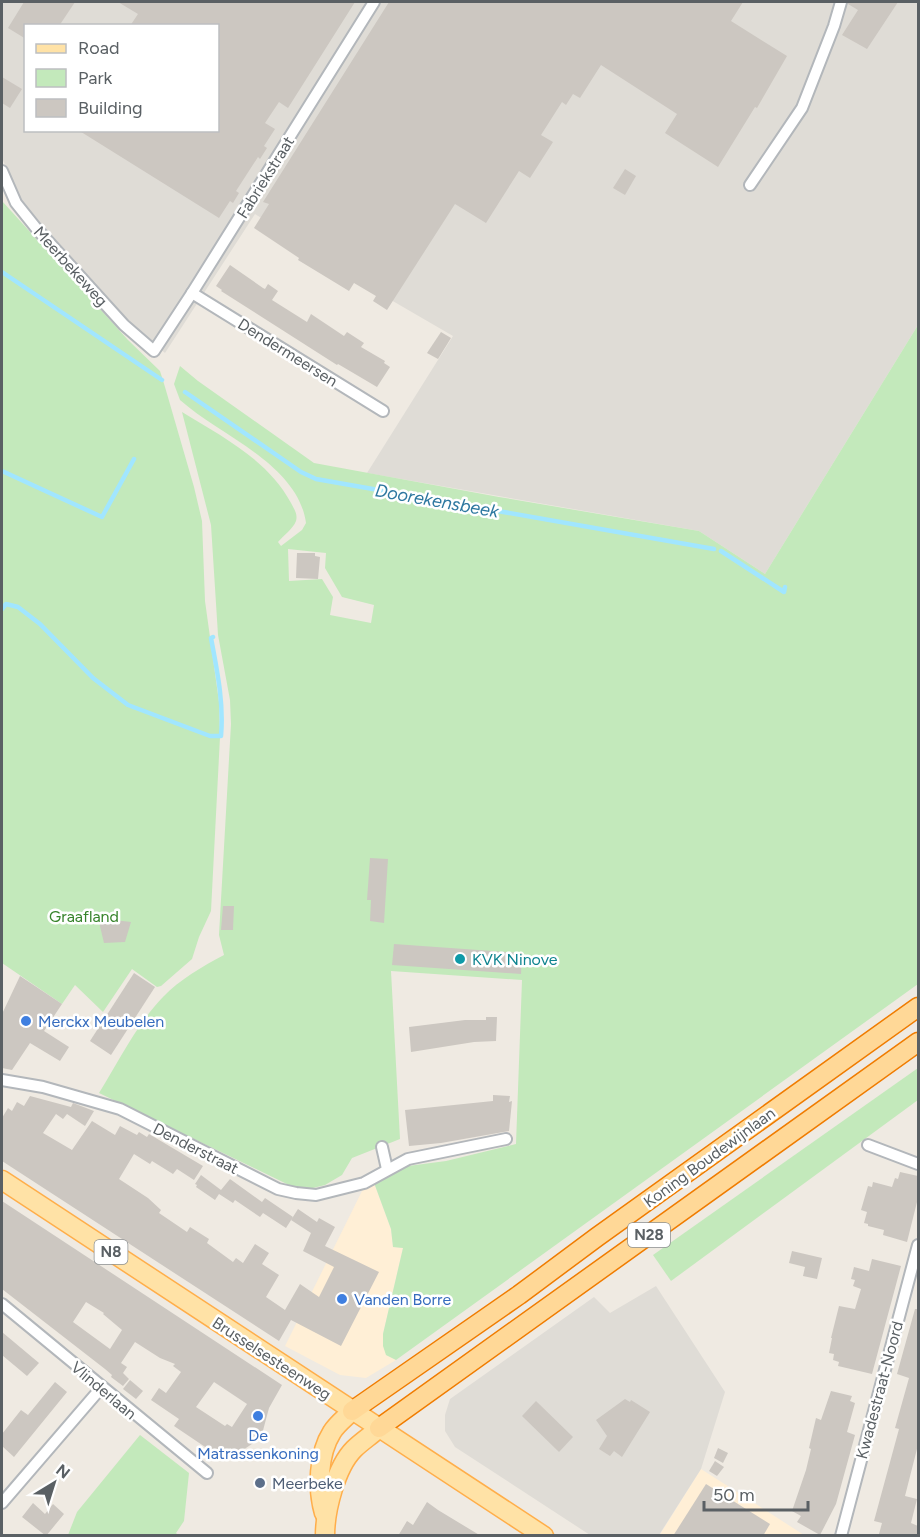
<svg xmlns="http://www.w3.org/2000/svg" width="920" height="1537" viewBox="0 0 920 1537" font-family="Figtree,sans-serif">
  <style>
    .commercial { fill: #ffefd6 }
    .industrial { fill: #dfdcd6; fill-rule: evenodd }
    .green { fill: #c3e9bb; fill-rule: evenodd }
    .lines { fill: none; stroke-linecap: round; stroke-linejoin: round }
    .stream { stroke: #a1e6ff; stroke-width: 4.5 }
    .building { fill: #ccc7c1; fill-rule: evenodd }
    .minor-casing { stroke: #b3b7bb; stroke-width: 14 }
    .primary-casing { stroke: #ffae4a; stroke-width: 21 }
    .trunk-casing { stroke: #f07c00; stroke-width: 21 }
    .minor { stroke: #fff; stroke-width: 10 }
    .primary { stroke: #ffe2a6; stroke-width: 18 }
    .trunk { stroke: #ffd897; stroke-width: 18 }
    .culture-dot { fill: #0f9aa8; stroke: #fff; stroke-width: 2 }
    .shop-dot { fill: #3f7fe0; stroke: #fff; stroke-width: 2 }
    .service-dot { fill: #5c6f8a; stroke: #fff; stroke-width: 2 }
    .labels { text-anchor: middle; stroke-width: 5; stroke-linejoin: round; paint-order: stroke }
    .shield { fill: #fff; stroke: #8c9092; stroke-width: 1.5 }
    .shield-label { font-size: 15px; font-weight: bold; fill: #5a6064 }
    .street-label { font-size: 16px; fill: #5a6064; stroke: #fff }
    .park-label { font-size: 16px; fill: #36832a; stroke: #fff }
    .culture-label { font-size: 16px; fill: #0d838f; stroke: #fff; text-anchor: start }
    .shop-label { font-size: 16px; fill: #366cbe; stroke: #fff; text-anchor: start }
    .service-label { font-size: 16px; fill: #4e5e75; stroke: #fff; text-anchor: start }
    .water-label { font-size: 18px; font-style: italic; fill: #2e78a0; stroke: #fff }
  </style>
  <rect width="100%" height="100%" fill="#efeae2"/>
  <g class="commercial">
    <path d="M373 1180 391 1229 393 1247 403 1248 383 1334 386 1355 396 1360 366 1378 340 1375 285 1346 365 1185Z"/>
    <path d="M701 1469 804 1535 659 1536Z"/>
  </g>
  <g class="industrial">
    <path d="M2 2H918V325L765 574 699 531 367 473 453 336 391 300 255 214 165 353 136 328 36 220 18 194 2 158ZM26 26H218V130H26Z"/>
    <path d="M656 1286 725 1392 701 1469 659 1535H590L455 1447 445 1431V1415L450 1399 594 1297 610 1313Z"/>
  </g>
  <g class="green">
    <path d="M2 201 128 340 160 371 165 387 194 487 202 521 205 601 219 702 220 737 211 911 199 937 192 959 161 986 157 987 132 969 103 1012 75 985 62 1004 2 963Z"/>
    <path d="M918 325V984L396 1360 386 1355 383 1346V1334L403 1248 393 1247 391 1229 373 1180 408 1166 446 1161 516 1144 522 980 391 971 400 1139 352 1158 342 1175 325 1185 309 1189 293 1187 99 1093C119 1061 136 1025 163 997 179 980 203 966 224 955L219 935 231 724 230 700 218 635 211 525 182 412C223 437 268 460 291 503 294 509 298 514 296 521 293 529 283 536 278 542L281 546 302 530 306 523C298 464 219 435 180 400L174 384 180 366 198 381 314 463 499 497 699 531 765 574ZM288 549 326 553 325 568 342 597 374 605 371 623 330 615 333 597 322 579 289 581Z"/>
    <path d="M918 1068V1100L671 1281 653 1255Z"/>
    <path d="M140 1435 189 1473 184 1521 176 1533 178 1535H68L77 1512Z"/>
  </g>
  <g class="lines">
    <g class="stream">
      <path d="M2 272 162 380"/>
      <path d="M185 392 301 472 316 479 714 549"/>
      <path d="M2 471 102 517 134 459"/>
      <path d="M721 551 784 592 785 587"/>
      <path d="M2 609 6 604 18 607 40 624 93 678 128 705 210 736H221C224 703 217 670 211 638L213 637"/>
    </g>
  </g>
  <g class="building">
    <path d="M24 2H75L59 26H26V39L8 28Z"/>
    <path d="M118 2H355L288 108 279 102 265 123 275 129 264 146 267 148 260 159 258 157 236 191 239 193 233 203 230 201 219 218 78 130H218V26H130L138 14Z"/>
    <path d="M389 2H743L731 21 787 56 757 108 755 107 718 167 665 133 677 114 601 65 580 98 573 94 566 105 562 102 541 135 553 142 530 178 519 171 486 223 455 204 387 310 373 301 376 296 354 283 349 291 298 260 299 258 254 228 269 204 263 202Z"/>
    <path d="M848 2H898L867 49 842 35 858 10 848 4Z"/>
    <path d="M2 77 22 89 10 108 2 103Z"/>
    <path d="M625 169 636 176 625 195 613 188Z"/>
    <path d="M230 265 263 288 265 289 268 284 278 291 272 300 307 322 311 314 344 336 347 332 364 343 361 347 385 361 384 363 390 367 377 387 338 364 337 365 221 291 222 290 216 286Z"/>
    <path d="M441 332 451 338 438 359 427 353Z"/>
    <path d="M297 553H315V556L320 557 318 579 296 578Z"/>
    <path d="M370 858 388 859 384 923 370 921 371 900H367Z"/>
    <path d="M223 906H234L233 930H221Z"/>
    <path d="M98 918 131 922 125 942 104 943Z"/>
    <path d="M394 944 522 953 521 974 392 965Z"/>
    <path d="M134 973 155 987 111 1055 90 1041Z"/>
    <path d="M20 976 62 1004 44 1031 69 1047 60 1061 30 1043 12 1070 2 1068V1014Z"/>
    <path d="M486 1017H497L496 1041 474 1042 411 1052 409 1027 465 1020H486Z"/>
    <path d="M493 1095 510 1096 509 1102 512 1101 509 1131 441 1143 409 1146 405 1110 493 1101Z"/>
    <path d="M30 1096 71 1107 73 1103 94 1111 85 1126 67 1114 63 1119 56 1114 43 1133 72 1150 92 1121 115 1135 120 1126 137 1135 139 1132 147 1137 149 1134 203 1166 194 1180 177 1169 173 1174 152 1161 150 1164 134 1154 119 1179 148 1198 161 1210 159 1213 187 1232 190 1227 209 1239 207 1243 233 1262 236 1258 243 1263 255 1244 269 1253 262 1264 279 1275 266 1297 285 1310 300 1284 319 1297 334 1267 303 1251 311 1233 291 1220 298 1209 317 1222 319 1218 335 1227 325 1246 379 1272 341 1346 291 1320 279 1341 2 1161V1118L8 1108 12 1111 17 1102 24 1106Z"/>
    <path d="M900 1172 918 1176V1198L907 1242 883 1235 884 1230 868 1226V1224L864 1223 867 1212 861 1210 868 1186 872 1187 873 1182 892 1187 895 1178 898 1179Z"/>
    <path d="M201 1175 221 1190 230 1179 262 1202 265 1198 293 1217 286 1228 263 1213 260 1217 235 1200 233 1203 219 1194 215 1200 196 1187 197 1185 195 1184Z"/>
    <path d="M2 1201 282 1385 269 1408 261 1438 237 1454 229 1449 223 1459 174 1426 179 1419 151 1400 159 1388 166 1393 181 1372 173 1366 175 1364 160 1358 135 1342 121 1363 127 1367 123 1373 129 1379 123 1386 111 1377 112 1375 105 1369 2 1289ZM86 1302 104 1313 103 1314 122 1330 110 1349 73 1322ZM214 1382 247 1404 232 1427 227 1424 225 1426 196 1407Z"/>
    <path d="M792 1251 822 1258 817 1279 803 1276 805 1267 789 1263Z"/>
    <path d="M872 1259 901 1266 872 1374 838 1366 839 1362 833 1360 834 1354 829 1353 832 1338H831L839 1306 855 1309 861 1289 853 1286 855 1280 851 1279 854 1267 869 1271Z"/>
    <path d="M915 1309H918V1445L905 1496 917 1499 911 1523 918 1526V1536H886L879 1534 882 1523 874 1521 899 1429 895 1428 909 1378 897 1374Z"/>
    <path d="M2 1332 39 1363 27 1376 2 1355Z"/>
    <path d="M130 1380 143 1391 136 1399 123 1389Z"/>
    <path d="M55 1382 67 1392 14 1457 2 1446V1434L21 1410 28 1415Z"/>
    <path d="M831 1391 852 1396 850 1401 855 1403 847 1432 855 1435 836 1504 820 1535 797 1522 801 1516 792 1511 806 1470 811 1449 809 1448 816 1418 821 1420Z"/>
    <path d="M625 1399 630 1402 631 1400 650 1412 622 1457 614 1451 610 1456 599 1449 607 1436 596 1420Z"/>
    <path d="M536 1401 573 1437 559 1452 522 1416Z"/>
    <path d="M718 1448 728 1453 723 1463 714 1458Z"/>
    <path d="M715 1461 724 1467 717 1476 709 1471Z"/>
    <path d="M706 1484 770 1524 763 1536H673Z"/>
    <path d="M427 1502 438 1510 481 1536H398L407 1521 413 1525Z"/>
    <path d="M33 1503 45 1514 53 1504 64 1514 46 1536 22 1517Z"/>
  </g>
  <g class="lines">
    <defs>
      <g id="minor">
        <path d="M2 171 16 203 36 228 124 325 154 351 192 293 374 2"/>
        <path d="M750 185 802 108 834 26 841 2"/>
        <path d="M192 293 383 411"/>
        <path d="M2 1080 43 1087 120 1109 278 1189 296 1193 316 1195 364 1183 408 1159 506 1139"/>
        <path d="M868 1145 918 1164"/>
        <path d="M382 1147 387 1169"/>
        <path d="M2 1304 207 1473"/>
        <path d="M2 1503 101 1388"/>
        <path d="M841 1536 918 1245"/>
      </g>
      <g id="primary">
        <path d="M2 1180 544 1536"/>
        <path d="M324 1513C317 1489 318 1454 332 1432 336 1425 345 1418 352 1411"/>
        <path d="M325 1536C325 1510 336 1467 354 1449 362 1441 372 1435 379 1428"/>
      </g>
      <g id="trunk">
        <path d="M352 1411 519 1295 597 1237 918 1007"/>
        <path d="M379 1428 918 1042"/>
      </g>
    </defs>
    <use href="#minor" class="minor-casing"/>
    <use href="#primary" class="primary-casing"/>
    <use href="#trunk" class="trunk-casing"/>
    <use href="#minor" class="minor"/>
    <use href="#primary" class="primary"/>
    <use href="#trunk" class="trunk"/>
  </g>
  <circle class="culture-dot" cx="460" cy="959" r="6"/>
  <g class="shop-dot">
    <circle cx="26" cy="1021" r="6"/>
    <circle cx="342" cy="1299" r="6"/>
    <circle cx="258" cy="1416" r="6"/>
  </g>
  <circle class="service-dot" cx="260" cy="1483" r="6"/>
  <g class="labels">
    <g class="shield">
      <rect x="628" y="1223" width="42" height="24" rx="4.5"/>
      <rect x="94.5" y="1240" width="33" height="24" rx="4.5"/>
    </g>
    <g class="shield-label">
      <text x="649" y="1240">N28</text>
      <text x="111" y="1257">N8</text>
    </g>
    <g class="street-label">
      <text transform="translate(265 177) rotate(-58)" y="6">Fabriekstraat</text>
      <text transform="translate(71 266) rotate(48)" y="6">Meerbekeweg</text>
      <text transform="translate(288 352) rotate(32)" y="6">Dendermeersen</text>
      <text transform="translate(196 1148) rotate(27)" y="6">Denderstraat</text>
      <text transform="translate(709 1157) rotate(-36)" y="6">Koning Boudewijnlaan</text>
      <text transform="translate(272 1358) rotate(33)" y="6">Brusselsesteenweg</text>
      <text transform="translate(104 1390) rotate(40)" y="6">Vlinderlaan</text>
      <text transform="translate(879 1390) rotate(-75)" y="6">Kwadestraat-Noord</text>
    </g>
    <g class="park-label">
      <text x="84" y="922">Graafland</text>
    </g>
    <g class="culture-label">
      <text x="472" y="965">KVK Ninove</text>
    </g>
    <g class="shop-label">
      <text x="38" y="1027">Merckx Meubelen</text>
      <text x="354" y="1305">Vanden Borre</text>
      <text x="258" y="1441" text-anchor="middle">De<tspan x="258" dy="18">Matrassenkoning</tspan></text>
    </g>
    <g class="service-label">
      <text x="272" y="1489">Meerbeke</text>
    </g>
    <g class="water-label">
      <text transform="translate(437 501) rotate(10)" y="6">Doorekensbeek</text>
    </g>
  </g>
  <rect width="920" height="1537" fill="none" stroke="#5a6064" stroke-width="6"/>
  <rect x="24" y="24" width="195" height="108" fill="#ffffff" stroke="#bdbfc1" stroke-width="1.5"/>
  <rect x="36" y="44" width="30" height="9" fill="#ffe2a6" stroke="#bdbfc1" stroke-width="1.5"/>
  <text x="78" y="54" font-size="18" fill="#5a6064">Road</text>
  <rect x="36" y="69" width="30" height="18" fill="#c3e9bb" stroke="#bdbfc1" stroke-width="1.5"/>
  <text x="78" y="84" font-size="18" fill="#5a6064">Park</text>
  <rect x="36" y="99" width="30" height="18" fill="#ccc7c1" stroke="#bdbfc1" stroke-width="1.5"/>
  <text x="78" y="114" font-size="18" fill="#5a6064">Building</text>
  <g transform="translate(54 1483) rotate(38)" stroke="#ffffff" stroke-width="4.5" paint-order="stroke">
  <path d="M0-4.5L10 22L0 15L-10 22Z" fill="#5a6064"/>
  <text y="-9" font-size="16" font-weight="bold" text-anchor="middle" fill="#5a6064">N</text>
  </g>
  <path d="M704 1501v9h104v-9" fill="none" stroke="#5a6064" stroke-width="3"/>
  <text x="713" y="1501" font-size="18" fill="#5a6064" stroke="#ffffff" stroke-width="4.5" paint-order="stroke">50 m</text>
</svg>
